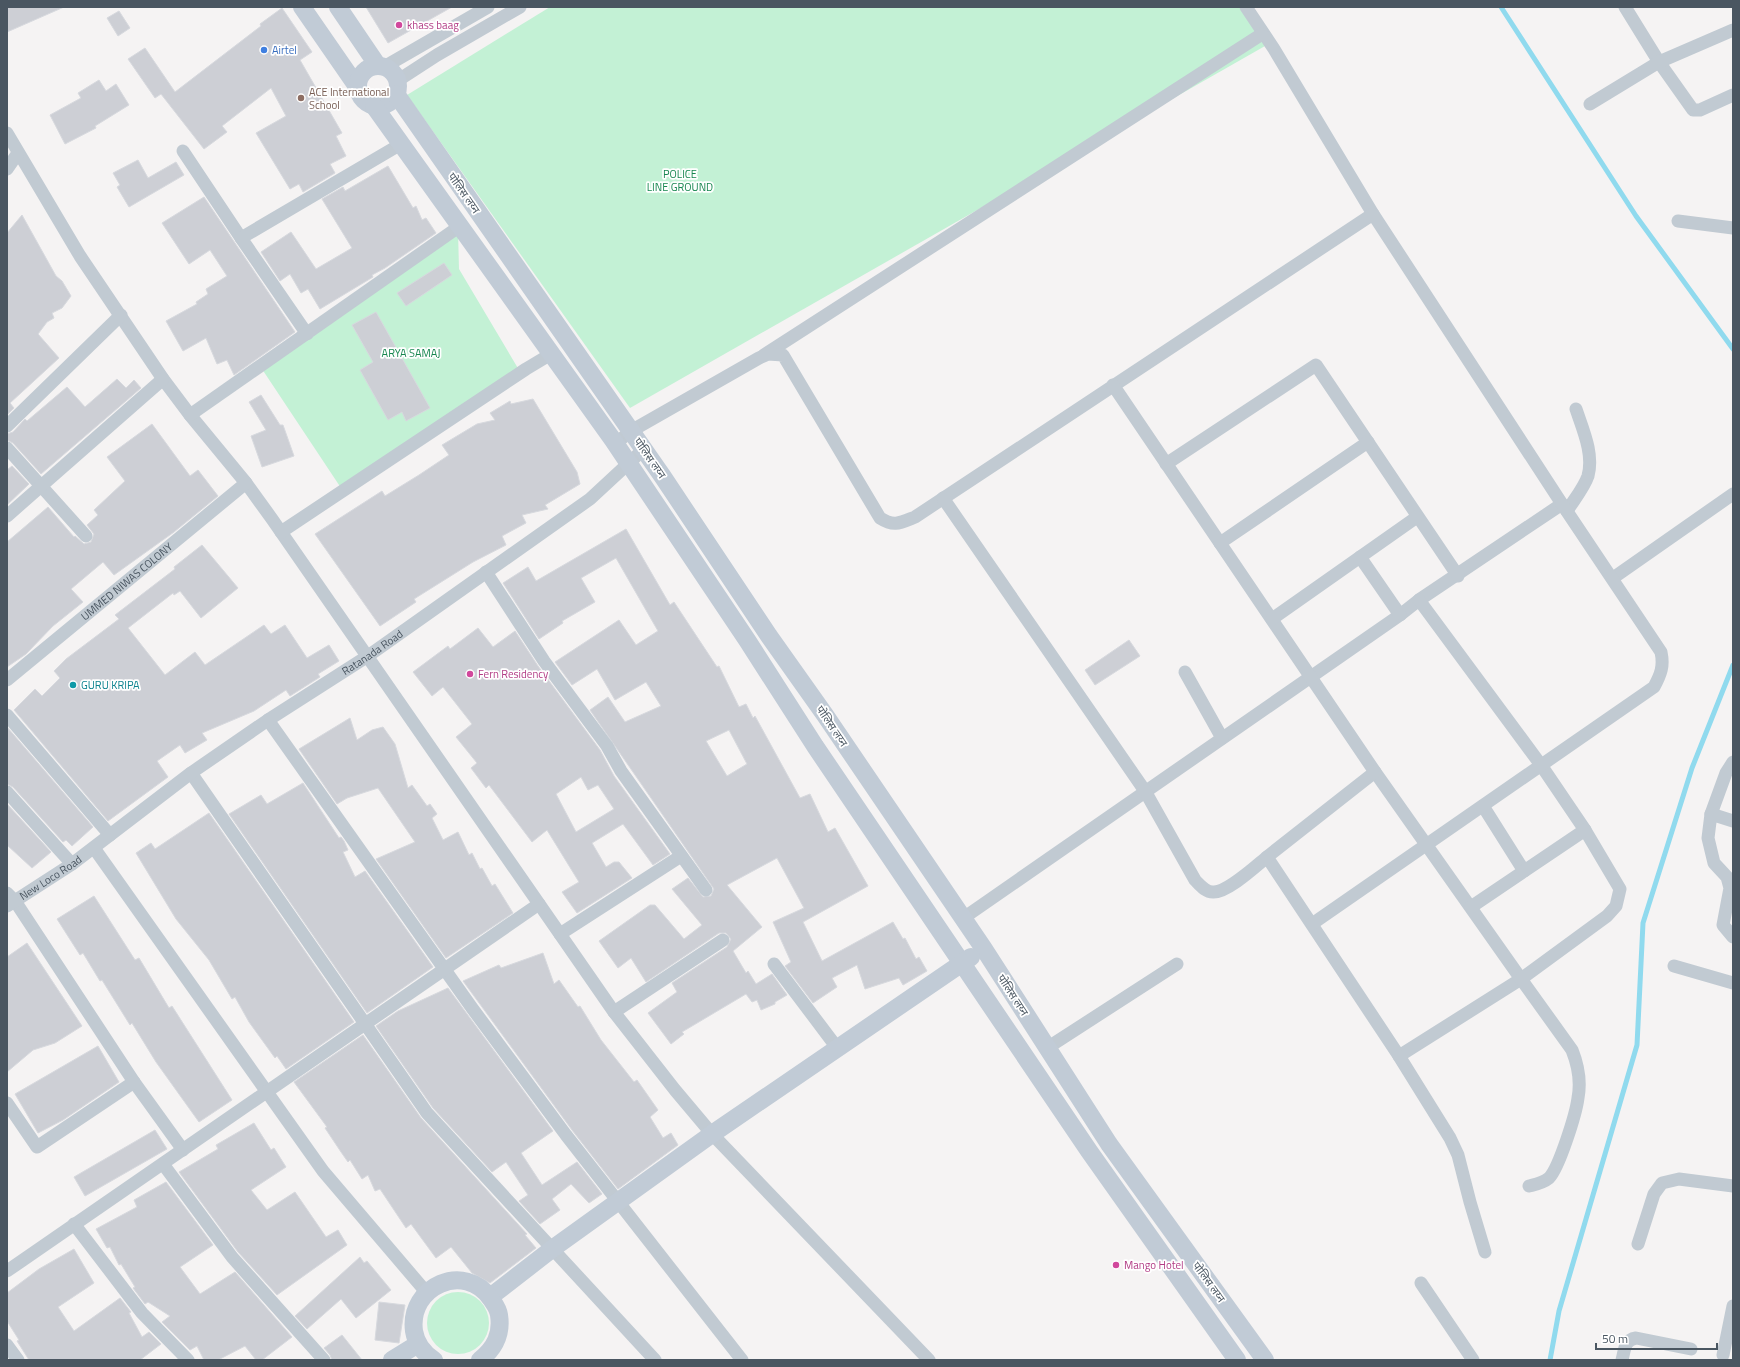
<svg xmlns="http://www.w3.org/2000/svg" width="1740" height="1367" viewBox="0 0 1740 1367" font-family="'Titillium Web','Noto Sans Devanagari',sans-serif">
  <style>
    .green { fill: #c3f1d5 }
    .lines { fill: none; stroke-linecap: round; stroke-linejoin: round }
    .stream { stroke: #90daee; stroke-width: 5 }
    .building { fill: #cdcfd5; stroke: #d7d9de; fill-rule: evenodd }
    .street { stroke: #c1cad2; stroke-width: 13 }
    .secondary { stroke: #c1cbd6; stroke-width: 18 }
    .hotel-dot { fill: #d1479c; stroke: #fff; stroke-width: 1.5 }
    .shop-dot { fill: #3f7fe0; stroke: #fff; stroke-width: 1.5 }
    .education-dot { fill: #8d6e63; stroke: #fff; stroke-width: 1.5 }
    .culture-dot { fill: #0f9aa8; stroke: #fff; stroke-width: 1.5 }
    .labels { text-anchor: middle; stroke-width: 3.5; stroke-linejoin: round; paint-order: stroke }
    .hotel-label { font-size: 11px; fill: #b23c85; stroke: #fff; text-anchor: start }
    .shop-label { font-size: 11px; fill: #366cbe; stroke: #fff; text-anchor: start }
    .education-label { font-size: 11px; fill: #785e54; stroke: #fff; text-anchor: start }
    .park-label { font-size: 11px; fill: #17864f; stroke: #fff }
    .street-label { font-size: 11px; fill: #4a5661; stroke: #fff }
    .culture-label { font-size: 11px; fill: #0d838f; stroke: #fff; text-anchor: start }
  </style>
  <rect width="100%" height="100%" fill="#f5f3f3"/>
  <g class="green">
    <path d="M550 7H1239L1265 46 630 408 407 95Z"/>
    <path d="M458 230 459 269 519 370 343 491 260 366Z"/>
    <circle cx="458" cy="1323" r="31"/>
  </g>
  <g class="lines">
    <g class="stream">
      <path d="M1501 7 1636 216 1733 349"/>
      <path d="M1550 1360 1559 1311 1637 1045 1643 923 1692 768 1733 665"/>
    </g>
  </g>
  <g class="building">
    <path d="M7 7H64L7 32Z"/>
    <path d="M366 7H452L388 43Z"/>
    <path d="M282 8 312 52 300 60 342 133 336 136 346 156 330 164 335 173 303 192 299 184 290 189 256 133 286 116 271 88 222 126 227 132 204 149 161 94 155 98 128 59 145 48 175 92 261 26 260 24Z"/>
    <path d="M119 11 130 28 118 36 107 18Z"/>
    <path d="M99 80 106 91 116 84 129 105 95 126 96 128 65 144 50 115 81 98 78 93Z"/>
    <path d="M138 160 148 178 176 162 184 175 129 207 117 187 120 185 113 173Z"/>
    <path d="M388 166 413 208 416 206 422 220 426 218 436 233 385 268 372 275 373 277 320 309 308 289 301 293 290 274 280 281 261 252 291 232 316 269 352 248 322 199 343 187 345 191Z"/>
    <path d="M204 197 295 332 234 375 227 360 217 364 206 338 183 351 166 321 197 304 196 302 208 294 206 289 227 276 210 250 189 264 162 223Z"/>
    <path d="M22 215 56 276 62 281 71 296 62 308 52 313 54 318 47 322 38 334 59 358 10 403 14 408 7 415V233Z"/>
    <path d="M444 263 452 275 406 306 397 293Z"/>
    <path d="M376 312 430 408 406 421 402 412 388 420 360 370 373 362 352 325Z"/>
    <path d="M117 379 126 388 134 380 141 388 41 474 13 443 7 440V434L13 432 25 419 27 421 67 387 85 407Z"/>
    <path d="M261 395 280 425H283L294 456 262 467 251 436 266 430 249 402Z"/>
    <path d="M533 399 577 472 580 484 545 505 548 509 522 515 526 523 502 536 506 545 473 562 414 599 416 602 380 626 315 534 382 491 385 496 419 475 449 455 442 445 477 424 495 420 490 413 510 401 511 404Z"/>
    <path d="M152 424 190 476 198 470 218 496 174 532 114 575 103 562 71 589 83 602 53 626 26 654 7 667V542L48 507 74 537 75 536 84 544 91 542 94 534 87 525 98 515 94 510 125 481 107 457Z"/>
    <path d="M12 466 29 484 7 505V470Z"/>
    <path d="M626 529 670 605 674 602 717 667 719 666 739 707 746 704 753 718 755 716 800 798 810 794 828 832 835 828 868 886 803 922 822 961 893 922 903 939 905 938 916 959 919 957 927 971 903 985 899 978 865 989 857 965 832 978 837 987 813 1003 785 966 791 962 773 922 804 908 777 858 727 885 762 927 733 951 746 973 748 971 756 984 772 974 787 995 775 1002V1004L761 1010 757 1000 752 1002 746 994 682 1032 684 1034 671 1044 648 1013 677 992 672 983 727 947 731 939 726 933H719L646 982 631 958 618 968 599 941 650 905H655L684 939 702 925 672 889 688 878 703 897 711 896 714 889 590 710 608 697 625 722 661 706 646 682 615 700 597 669 572 685 555 662 619 620 636 645 658 631 616 558 581 578 595 602 562 621 563 623 539 639 503 583 528 567 536 581ZM729 730 747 764 727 776 706 741Z"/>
    <path d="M202 545 238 588 201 618 180 591 174 595 173 593 128 628 165 675 195 652 205 665 264 625 271 634 285 625 307 658 329 645 339 661 318 674 320 677 290 696 286 690 254 711 202 733 207 740 185 753 180 745 157 761 168 777 108 821 14 710 35 689 42 696 60 678 54 671 66 659 119 619 115 615 175 569 174 567Z"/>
    <path d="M478 628 493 647 515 631 538 666 600 750 614 776 670 854 653 865 623 824 592 843 606 867 614 862H619L632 878 577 913 562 892 579 882 547 830 532 842 489 785 486 788 471 768 477 763 456 737 472 724 443 687 432 696 413 672 448 646 450 649ZM581 777 588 790 598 785 614 809 576 832 556 794Z"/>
    <path d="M1129 640 1140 656 1095 685 1085 670Z"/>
    <path d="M350 718 357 740 372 730 383 727 395 744 408 788 412 785 427 806 430 804 437 814 432 818 443 840 458 832 469 855 472 853 480 869 482 868 492 886 495 884 513 913 446 958 376 859 415 842 378 788 347 798 337 804 299 749Z"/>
    <path d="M7 727 93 827 72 846 66 840 63 842 13 787 7 784Z"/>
    <path d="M303 783 339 838 341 837 344 841 348 850 343 852 355 877 365 871 433 967 367 1013 229 814 261 795 267 804Z"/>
    <path d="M7 804 51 852 32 868 7 845Z"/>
    <path d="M209 813 354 1022 286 1069 277 1056 275 1058 249 1022 235 997 232 999 209 960 176 919 136 853 151 843 155 849Z"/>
    <path d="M94 896 135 960 139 958 169 1008 172 1006 232 1100 199 1122 156 1062 132 1023 130 1025 102 980 100 981 83 953 80 955 57 919Z"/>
    <path d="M27 943 82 1026 55 1043 33 1050 7 1072V957Z"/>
    <path d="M543 953 554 984 559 980 578 1007 580 1006 601 1040 634 1082 637 1080 658 1110 650 1117 663 1138 671 1133 678 1145 618 1189 572 1130 463 981 499 965 501 968Z"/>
    <path d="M448 988 553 1131 521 1153 542 1185 577 1162 602 1194 589 1203 571 1184 552 1199 560 1210 540 1224 519 1201 528 1195 506 1162 492 1172 433 1108 376 1026 398 1011Z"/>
    <path d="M363 1035 421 1118 527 1234 525 1235 536 1248 490 1283 472 1273 451 1247 436 1258 411 1224 406 1228 380 1189 375 1191 368 1175 362 1179 350 1160 348 1162 341 1152 325 1128 327 1127 294 1082Z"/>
    <path d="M98 1046 119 1082 63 1120 38 1133 15 1094Z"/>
    <path d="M254 1123 271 1150 274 1148 286 1167 251 1190 267 1210 295 1192 326 1237 338 1230 347 1245 277 1295 238 1252 179 1172 218 1149 216 1145Z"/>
    <path d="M155 1130 167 1149 85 1196 74 1177Z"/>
    <path d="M166 1182 213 1245 180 1267 200 1294 235 1272 292 1337 262 1360H256L245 1346 218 1360H204L197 1346 190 1350 162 1322 170 1316 148 1302 145 1304 133 1288 135 1287 121 1264 119 1265 110 1247 107 1248 96 1229 137 1207 134 1200Z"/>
    <path d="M74 1249 94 1283 58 1307 74 1331 120 1298 131 1312 129 1313 142 1337 149 1332 161 1344 140 1360H29L17 1341 19 1340 7 1321V1293L39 1269Z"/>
    <path d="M360 1257 364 1263 367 1261 391 1290 356 1318 341 1299 307 1329 295 1316Z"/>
    <path d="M379 1302 405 1305 399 1343 375 1340Z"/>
    <path d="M342 1335 362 1360H332L330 1355 324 1348Z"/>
  </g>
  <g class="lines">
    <g class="street">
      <path d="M1246 7 1274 49 1373 214"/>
      <path d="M1625 7 1659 62 1693 110H1700L1733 95"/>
      <path d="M384 67 488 7"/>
      <path d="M397 81 437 55 520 7"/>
      <path d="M1590 104 1659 62 1733 30"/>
      <path d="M7 133 80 256 163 379 190 415 246 483 272 519 614 1012 675 1090 712 1134 929 1360"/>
      <path d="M183 151 241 238"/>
      <path d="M7 169 18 153"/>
      <path d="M1678 221 1733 228"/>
      <path d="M307 334 241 238 401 144"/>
      <path d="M764 355 1262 34"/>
      <path d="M190 415 460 226"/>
      <path d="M7 426 121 315"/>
      <path d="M615 444 631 431 759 358 768 354 783 355 880 518C894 527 900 523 915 517L1373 214 1562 504 1419 600 1400 615 962 919"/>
      <path d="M7 448 86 536"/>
      <path d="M1166 464 1316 365 1458 576"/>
      <path d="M943 498 1145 791 1195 880C1200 885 1205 892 1213 892 1227 893 1256 866 1267 857L1399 1056 1521 979 1375 772 1113 385"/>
      <path d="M1567 511C1573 501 1584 488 1588 476 1594 454 1583 430 1576 409"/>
      <path d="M7 516 163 379"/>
      <path d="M281 532 526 369 551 354"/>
      <path d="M1220 543 1368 442"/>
      <path d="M1360 557 1400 615"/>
      <path d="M486 572 544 661 607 746 621 771 706 890"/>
      <path d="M1613 578 1733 494"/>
      <path d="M1419 600 1541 765 1585 830 1620 889 1616 906 1607 916 1521 979 1572 1050C1578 1065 1581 1082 1578 1098 1576 1114 1559 1168 1549 1178 1543 1183 1537 1184 1529 1186"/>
      <path d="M1272 619 1417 517"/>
      <path d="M1185 672 1222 738"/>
      <path id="s1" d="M7 680 246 483"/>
      <path d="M7 715 110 835"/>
      <path d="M268 720 472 1008 566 1135 742 1360"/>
      <path d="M191 773 427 1113 655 1360"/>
      <path d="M7 792 72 864"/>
      <path d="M1483 806 1524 871"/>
      <path d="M1711 814 1726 773 1733 762"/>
      <path d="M1733 821 1711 814 1708 838 1714 863 1727 877 1730 888 1723 925 1733 937"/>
      <path d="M94 848 323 1171 427 1293"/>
      <path d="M1267 857 1375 772"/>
      <path d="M7 893 15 901 134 1082 183 1150"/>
      <path id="s2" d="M7 906 72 864 191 773 268 720 368 656 590 499 644 449"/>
      <path d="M1471 907 1585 830"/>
      <path d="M1312 924 1654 687C1661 674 1664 666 1661 652L1562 504"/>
      <path d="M560 934 681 856"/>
      <path d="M774 964 838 1049"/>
      <path d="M1674 966 1733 983"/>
      <path d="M614 1012 723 940"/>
      <path d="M1047 1048 1177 964"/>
      <path d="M1399 1056 1450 1138 1458 1155 1470 1202 1485 1252"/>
      <path d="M7 1103 37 1147 134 1082"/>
      <path d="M163 1164 232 1257 324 1360"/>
      <path d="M74 1224 142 1313 188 1360"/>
      <path d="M1638 1244 1654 1194 1662 1183 1679 1179 1733 1186"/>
      <path d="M7 1271 539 904"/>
      <path d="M1421 1283 1473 1360"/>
      <path d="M7 1345 18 1360"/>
      <path d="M1723 1355 1733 1306"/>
      <path d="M1622 1360C1625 1349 1624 1340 1636 1338L1691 1349"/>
    </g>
    <g class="secondary">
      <path d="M302 7 358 88"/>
      <path d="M338 7 378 66"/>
      <circle cx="378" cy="86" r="20"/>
      <path d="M396 94 663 477 769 636 825 715 984 949 1109 1144 1265 1360"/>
      <path d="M374 106 613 440 747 640 815 746 1089 1151 1237 1360"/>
      <path d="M490 1297 552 1249 712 1134 971 957"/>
      <path d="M392 1360 418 1344"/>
      <path d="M434 1360C423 1353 416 1343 414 1331 408 1286 465 1261 491 1299 495 1305 498 1308 499 1315 502 1334 495 1348 480 1360"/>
    </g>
  </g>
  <g class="hotel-dot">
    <circle cx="399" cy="25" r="4"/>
    <circle cx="470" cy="674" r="4"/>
    <circle cx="1116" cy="1265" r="4"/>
  </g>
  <circle class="shop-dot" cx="264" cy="50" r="4"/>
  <circle class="education-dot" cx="301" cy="98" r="4"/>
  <circle class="culture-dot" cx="73" cy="685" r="4"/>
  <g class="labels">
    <g class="hotel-label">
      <text x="407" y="29">khass baag</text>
      <text x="478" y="678">Fern Residency</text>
      <text x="1124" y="1269">Mango Hotel</text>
    </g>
    <g class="shop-label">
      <text x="272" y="54">Airtel</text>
    </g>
    <g class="education-label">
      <text x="309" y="96">ACE International<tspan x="309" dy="13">School</tspan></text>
    </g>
    <g class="park-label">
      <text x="680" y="178">POLICE<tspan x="680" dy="13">LINE GROUND</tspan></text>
      <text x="411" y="357">ARYA SAMAJ</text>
    </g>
    <g class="street-label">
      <text transform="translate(464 193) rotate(55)" y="4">पोलिस लय्न</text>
      <text transform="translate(650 458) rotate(55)" y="4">पोलिस लय्न</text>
      <text dy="4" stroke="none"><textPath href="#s1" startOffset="155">UMMED NIWAS COLONY</textPath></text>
      <text dy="4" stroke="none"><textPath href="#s2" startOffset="445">Ratanada Road</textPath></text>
      <text transform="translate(832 726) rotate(56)" y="4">पोलिस लय्न</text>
      <text dy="4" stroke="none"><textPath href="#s2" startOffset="52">New Loco Road</textPath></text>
      <text transform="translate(1013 995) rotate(57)" y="4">पोलिस लय्न</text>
      <text transform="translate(1209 1282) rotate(54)" y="4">पोलिस लय्न</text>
    </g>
    <g class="culture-label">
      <text x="81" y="689">GURU KRIPA</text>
    </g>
  </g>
  <rect width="1740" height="1367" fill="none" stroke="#4a5661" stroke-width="16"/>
  <path d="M1596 1343v6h121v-6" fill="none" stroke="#4a5661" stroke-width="2"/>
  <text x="1602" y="1343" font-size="12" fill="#4a5661" stroke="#ffffff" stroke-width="3" paint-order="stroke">50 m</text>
</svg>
